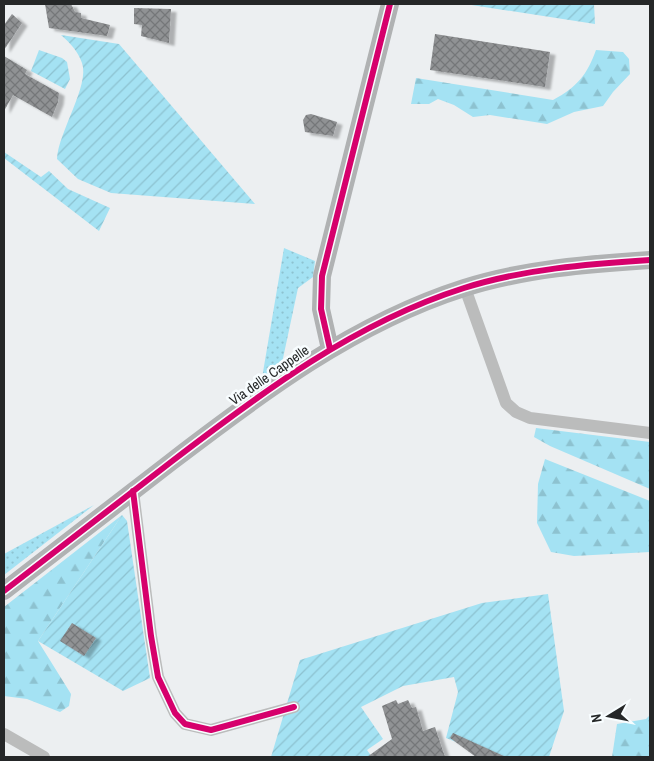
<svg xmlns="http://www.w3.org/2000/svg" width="654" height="761" viewBox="0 0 654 761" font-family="'Archivo Narrow',sans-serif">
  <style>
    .grass { fill: url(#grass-dots) }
    .forest { fill: url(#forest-firs) }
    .garden { fill: url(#garden-furrows) }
    .building { fill: url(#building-cross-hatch); filter: url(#shadow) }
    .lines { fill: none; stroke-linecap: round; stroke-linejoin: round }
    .street { stroke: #bbbcbc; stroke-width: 12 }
    .secondary { stroke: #b0b2b3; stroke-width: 18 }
    .cycleway-casing { stroke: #f8fdff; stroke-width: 9 }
    .cycleway { stroke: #d6006c; stroke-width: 6 }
    .labels { text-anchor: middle; stroke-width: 5; stroke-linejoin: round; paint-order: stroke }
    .street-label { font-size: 14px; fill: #252728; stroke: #f8fdff }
  </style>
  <defs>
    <pattern id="grass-dots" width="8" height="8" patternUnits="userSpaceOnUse" patternTransform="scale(1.25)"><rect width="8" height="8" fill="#a4e2f3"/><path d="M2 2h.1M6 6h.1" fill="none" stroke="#8dc2d0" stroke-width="1.8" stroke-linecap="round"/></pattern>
    <pattern id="forest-firs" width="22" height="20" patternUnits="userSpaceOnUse" patternTransform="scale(1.25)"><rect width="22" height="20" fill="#a4e2f3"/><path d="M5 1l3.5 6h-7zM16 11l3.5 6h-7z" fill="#8dc2d0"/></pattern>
    <pattern id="garden-furrows" width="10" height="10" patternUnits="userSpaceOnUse" patternTransform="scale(1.25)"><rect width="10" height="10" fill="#a4e2f3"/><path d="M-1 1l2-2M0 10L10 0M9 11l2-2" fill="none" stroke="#8dc2d0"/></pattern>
    <pattern id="building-cross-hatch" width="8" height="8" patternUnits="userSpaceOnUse" patternTransform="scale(1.25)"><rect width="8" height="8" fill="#909294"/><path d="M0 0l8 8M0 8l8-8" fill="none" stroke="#757779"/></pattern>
    <filter id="shadow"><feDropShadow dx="5.5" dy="3" stdDeviation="1" flood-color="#0004"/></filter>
  </defs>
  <rect width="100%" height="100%" fill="#eceff1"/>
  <g class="grass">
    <path d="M284 248 315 261 313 277 298 288 282 363 262 378Z"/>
    <path d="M94 505 4 575V554Z"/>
  </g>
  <g class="forest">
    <path d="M596 50 623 52 629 59 630 74 613 92 603 106 574 112 547 124 490 115 473 117 454 105 438 99 429 104H411L416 78 553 100C577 87 587 75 596 50Z"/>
    <path d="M536 428 650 442V489L550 446 534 437Z"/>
    <path d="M545 459 650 501V552L574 556 551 552 537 523 538 484Z"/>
    <path d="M122 515 38 641 71 694 69 706 60 712 27 699 4 696V607Z"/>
    <path d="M650 715V757H612L617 724 646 719Z"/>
  </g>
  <g class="garden">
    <path d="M465 4H594L595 24Z"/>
    <path d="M61 35 119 44 255 204 111 193 78 179 57 159C58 133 90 85 82 63 78 51 70 43 61 35Z"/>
    <path d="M39 50 62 58 67 62 70 79 65 89 31 71Z"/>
    <path d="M4 152 41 177 49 171 68 189 110 208 99 231 4 158Z"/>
    <path d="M122 515 127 521 150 678 123 691 38 641Z"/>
    <path d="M548 594 564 711 549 757H493L446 738 458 692 454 677 403 686 361 707 383 739 367 750 372 757H271L300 660 482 603Z"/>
  </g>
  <g class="building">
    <path d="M45 4H71L75 12 81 13V18L110 25 107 36 49 28Z"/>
    <path d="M134 8 171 9 169 43 141 36 142 25 134 24Z"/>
    <path d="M12 14 22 23 4 50V25Z"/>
    <path d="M435 34 550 52 545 87 430 70Z"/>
    <path d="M4 56 27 70 25 74 59 93 58 102 52 117 13 95 4 111Z"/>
    <path d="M311 114 337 122 333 136 305 132 303 120 306 115Z"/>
    <path d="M72 623 96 638 84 656 60 641Z"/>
    <path d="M396 700 398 704 408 700 412 708 416 707 423 731 435 727 445 757H367L392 739 382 706Z"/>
    <path d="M453 733 506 757H476L450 738Z"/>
  </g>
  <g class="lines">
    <g class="street">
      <path d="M465 288 506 403 516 412 530 418 650 433"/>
      <path d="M133 491 151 636 158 677 175 713 185 724 211 730 294 707"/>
      <path d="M4 734 44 757"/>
    </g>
    <g class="secondary">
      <path d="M330 349 321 309 322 276 390 4"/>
      <path d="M4 591C59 548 115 505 171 462 261 393 354 323 464 288 524 269 588 264 650 260"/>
    </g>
    <defs>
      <g id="cycleway">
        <path d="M330 349 321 309 322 276 390 4"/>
        <path d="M133 491 151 636 158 677 175 713 185 724 211 730 294 707"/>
        <path d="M4 591C59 548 115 505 171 462 261 393 354 323 464 288 524 269 588 264 650 260"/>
      </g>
    </defs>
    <use href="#cycleway" class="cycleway-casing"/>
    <use href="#cycleway" class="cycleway"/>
  </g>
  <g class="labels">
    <g class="street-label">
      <text transform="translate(269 375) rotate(-35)" y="5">Via delle Cappelle</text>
    </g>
  </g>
  <rect width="654" height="761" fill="none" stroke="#252728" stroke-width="10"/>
  <g transform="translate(609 716) rotate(260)" stroke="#f8fdff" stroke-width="4" paint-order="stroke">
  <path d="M0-4L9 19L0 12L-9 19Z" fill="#252728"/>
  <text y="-8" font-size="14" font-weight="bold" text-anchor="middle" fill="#252728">N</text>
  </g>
</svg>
